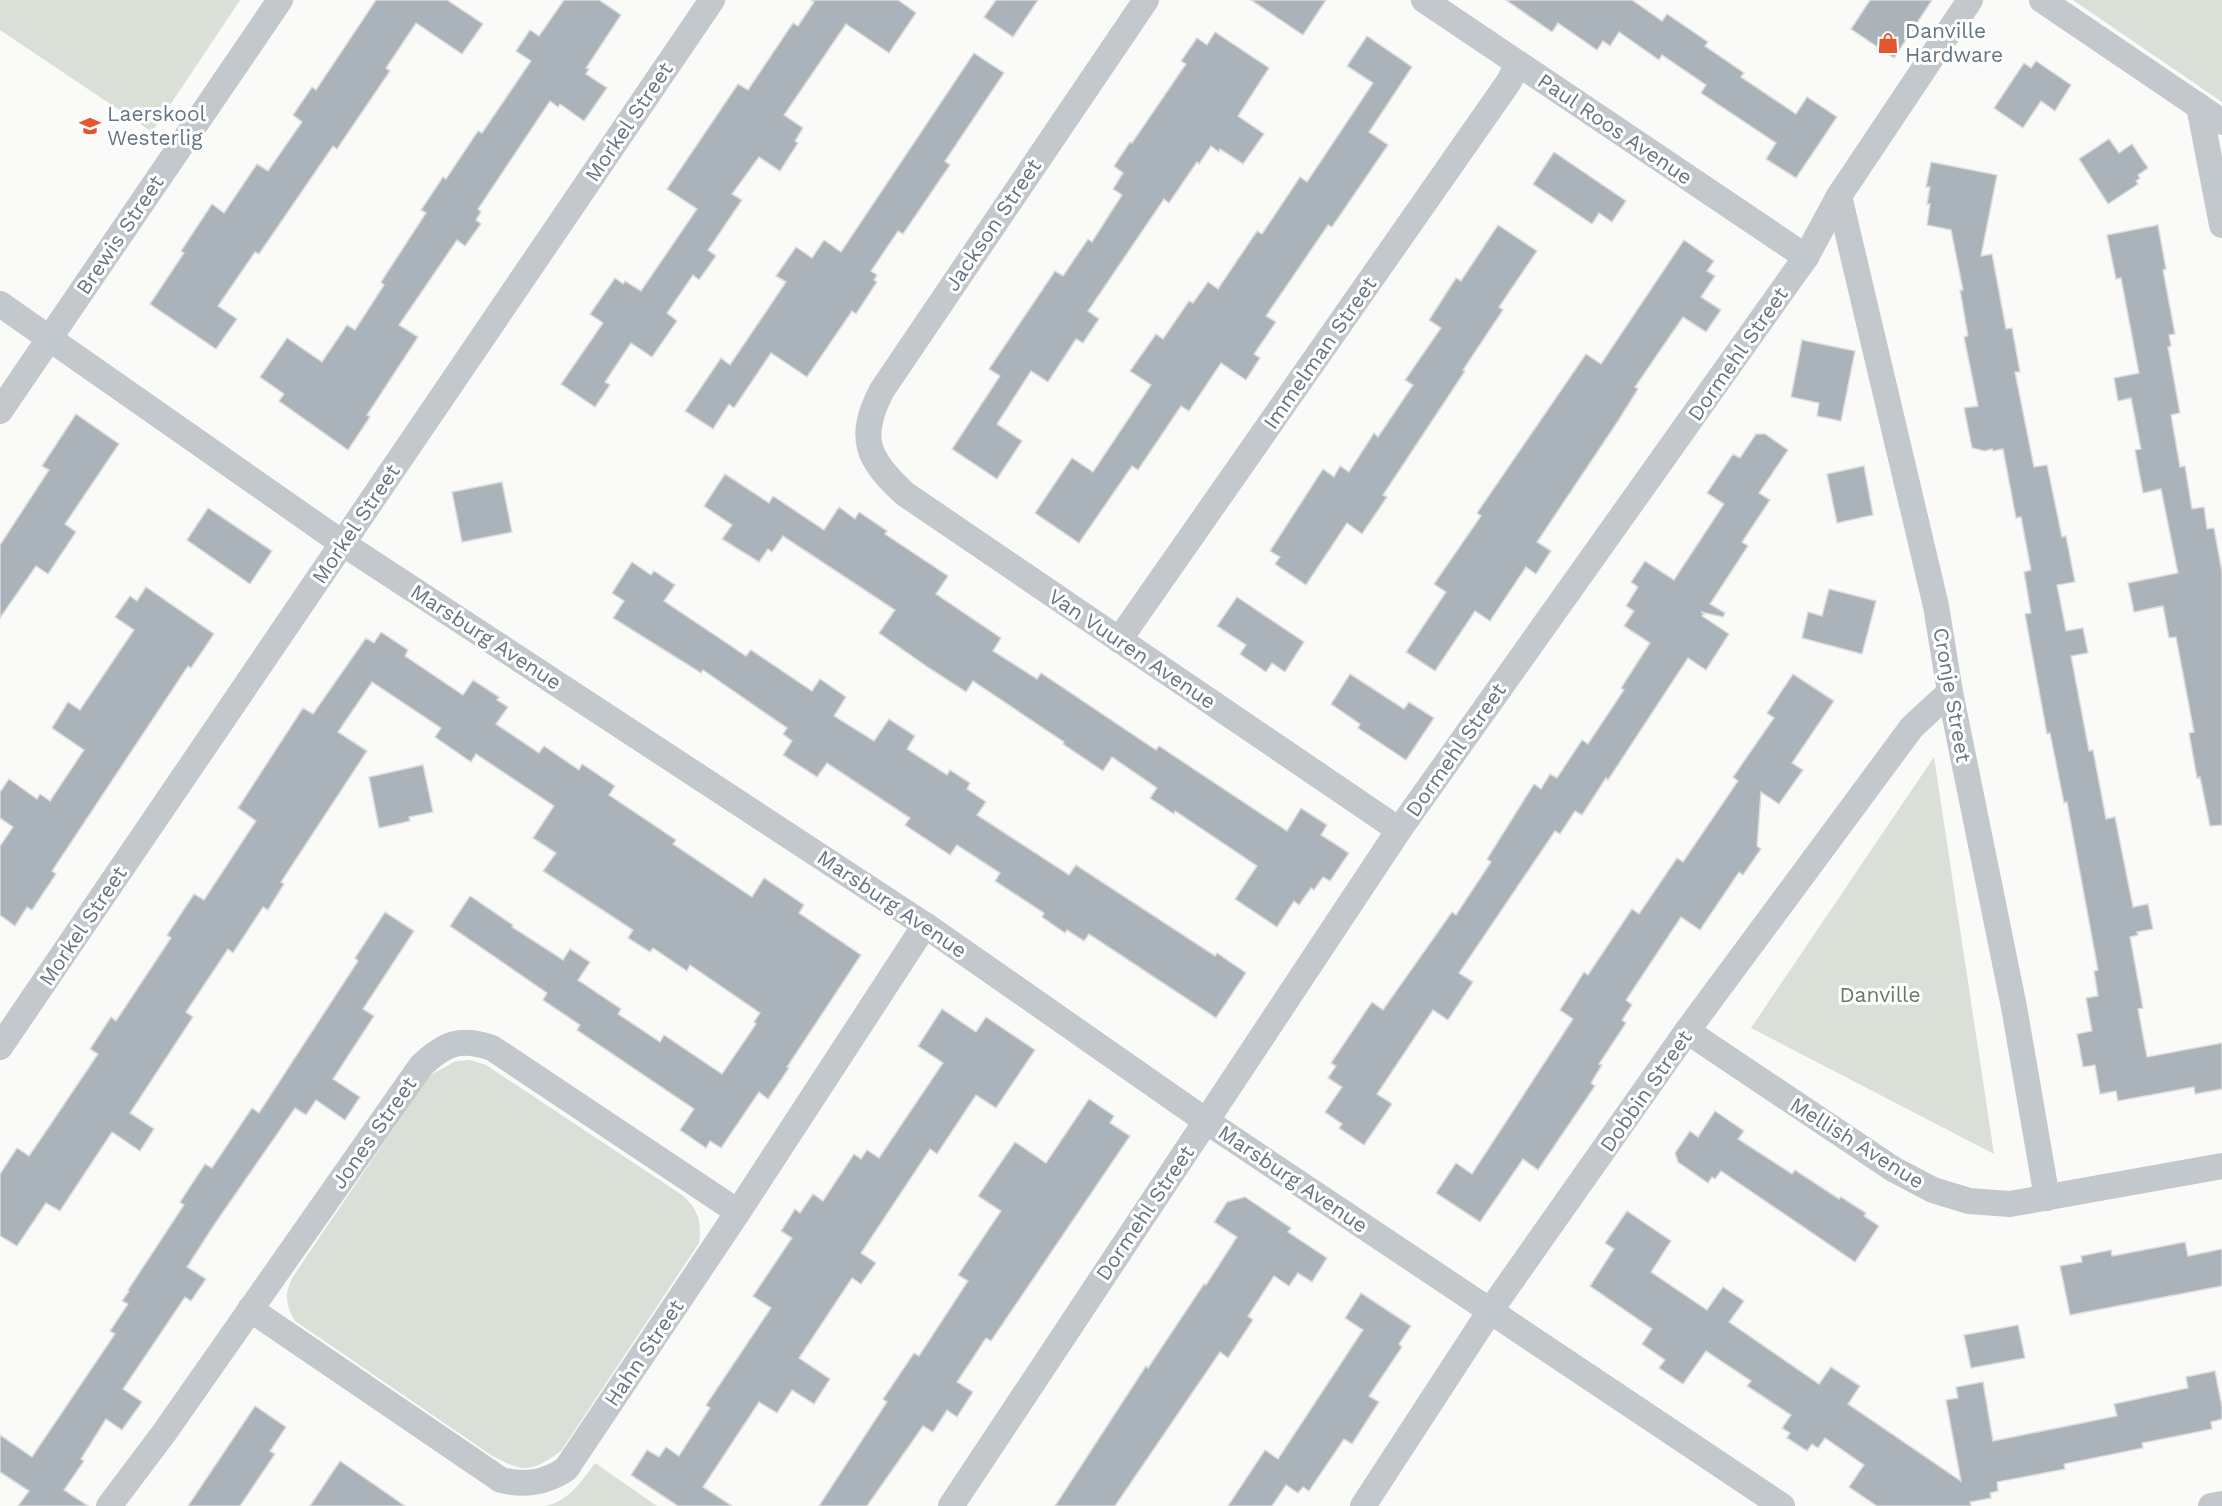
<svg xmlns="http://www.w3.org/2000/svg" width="2222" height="1506" viewBox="0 0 2222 1506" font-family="'Work Sans',sans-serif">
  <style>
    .green { fill: #dadfd7 }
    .building { fill: #aab3b9; stroke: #dcdcda; stroke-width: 1.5 }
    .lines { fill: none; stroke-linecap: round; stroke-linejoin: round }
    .minor { stroke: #c3c8cc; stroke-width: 26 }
    .labels { text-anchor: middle; stroke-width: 6; stroke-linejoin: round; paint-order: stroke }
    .poi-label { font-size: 21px; fill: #657683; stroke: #fff; text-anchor: start }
    .street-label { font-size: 21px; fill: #657683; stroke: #fff }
    .park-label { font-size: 21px; fill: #687a64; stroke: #fff }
  </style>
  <rect width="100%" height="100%" fill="#fafaf8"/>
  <g class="green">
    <path d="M0 0H240L152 132 0 30Z"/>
    <path d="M2073 0H2222V102Z"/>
    <path d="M1934 757 1994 1154 1751 1028Z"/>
    <path d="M470 1060 486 1065 682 1195C698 1208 702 1223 699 1243L561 1451C530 1473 524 1473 491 1455L295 1321C285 1304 284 1292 294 1275L429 1076 456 1061Z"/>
    <path d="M595 1463 657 1506H545C569 1501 582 1481 595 1463Z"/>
  </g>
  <g class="building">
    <path d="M376 0H447L483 24 462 54 416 23 386 68 390 71 337 149 333 146 259 254 255 252 218 306 237 319 216 349 150 304 184 253 181 251 212 204 224 213 257 164 268 171 302 122 293 115 312 87 316 90Z"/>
    <path d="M564 0H599L621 15 586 68 589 69 586 74 607 88 584 121 560 104 558 107 550 101 478 209 481 212 476 220 481 224 465 246 457 240 399 325 418 337 367 415 370 417 348 450 279 401 284 394 260 377 287 338 322 362 347 325 355 330 384 285 381 282 426 213 421 210 443 177 446 179 478 131 482 133 531 61 516 51 530 30 539 36Z"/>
    <path d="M811 0H898L916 13 889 53 846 24 784 115 803 128 795 141 798 143 780 171 759 157 732 194 742 200 708 250 716 256 699 280 693 275 667 313 677 321 652 357 631 343 605 382 610 385 595 407 561 384 603 323 590 314 615 278 623 284 625 281 641 291 697 209 667 189 738 84 748 90 793 23 798 26 814 2Z"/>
    <path d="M996 0H1038L1013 37 984 17Z"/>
    <path d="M1251 0H1326L1303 35Z"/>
    <path d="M1506 0H1632L1662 21 1667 14 1708 42 1705 46 1744 73 1741 77 1796 114 1807 97 1837 117 1796 178 1766 159 1776 143 1701 93 1706 85 1662 55 1659 60 1619 32 1610 46 1603 41 1597 50 1558 23 1552 32Z"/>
    <path d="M1870 0H1932L1894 58 1851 29Z"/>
    <path d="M1215 32 1269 68 1238 116 1264 134 1243 164 1220 149 1219 152 1211 146 1199 164 1197 162 1169 203 1164 199 1088 311 1099 319 1083 343 1076 339 1048 382 1031 371 997 424 1022 441 997 479 952 449 1000 376 989 369 1055 271 1063 276 1088 239 1092 242 1122 195 1113 189 1123 173 1114 166 1130 142 1132 143 1186 64 1181 61 1197 38 1207 45Z"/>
    <path d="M1367 36 1412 67 1369 132 1388 145 1332 227 1328 225 1266 316 1276 322 1254 354 1260 358 1246 380 1221 363 1189 411 1181 406 1138 470 1132 466 1079 543 1035 513 1072 458 1093 472 1151 385 1130 371 1156 334 1163 339 1189 301 1193 303 1208 282 1218 289 1257 231 1262 234 1300 177 1307 182 1373 83 1347 66Z"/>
    <path d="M974 53 1004 73 945 161 950 165 903 234 898 231 871 271 877 275 874 280 877 282 856 314 852 311 807 377 771 353 734 408 729 404 713 429 685 411 721 358 730 365 786 282 776 276 796 247 812 258 824 240 841 252Z"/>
    <path d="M2036 61 2071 85 2055 111 2041 101 2023 128 1994 108 2024 63 2031 68Z"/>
    <path d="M2109 139 2119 153 2132 144 2148 168 2138 175 2140 178 2136 181 2138 184 2108 204 2079 159Z"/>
    <path d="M1554 152 1626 201 1612 222 1599 213 1592 224 1533 184Z"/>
    <path d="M1931 162 1997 175 1981 256 1992 254 2006 329 2012 328 2020 372H2015L2034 467 2047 465 2062 537 2066 536 2075 582 2057 585 2066 631 2083 628 2088 653 2071 656 2089 751 2093 750 2106 819 2115 817 2133 907 2148 904 2153 929 2137 932 2138 935 2130 937 2143 1008 2138 1009 2147 1057 2222 1043V1089L2195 1094 2194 1087 2118 1101 2116 1091 2100 1094 2095 1065 2083 1067 2077 1034 2092 1031 2086 998 2098 996 2094 971 2098 970 2067 802 2064 803 2050 733 2047 734 2029 636 2025 614 2031 613 2024 572 2031 570 2021 517 2016 518 2003 449 1993 451 1992 449 1985 451 1972 448 1964 408 1978 406 1964 337 1968 336 1960 290H1963L1951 230 1927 225 1930 204H1927L1930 187H1926Z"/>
    <path d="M1498 225 1537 251 1499 307 1503 310 1463 370 1465 371 1383 495 1387 497 1362 534 1347 523 1306 585 1275 564 1280 557 1270 551 1323 469 1334 477 1340 466 1349 472 1374 433 1378 437 1413 385 1405 380 1441 328 1429 320 1456 278 1461 281Z"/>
    <path d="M2158 225 2166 269 2163 270 2175 334 2169 335 2171 346 2168 347 2180 413 2171 415 2180 467 2185 466 2192 509 2204 507 2207 529 2214 528 2222 572V825L2210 826 2200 777 2197 778 2189 733 2194 732 2176 637 2169 638 2163 606 2134 612 2128 583 2178 573 2161 489 2143 493 2135 450 2141 449 2131 398 2118 401 2114 378 2139 373 2121 278 2116 279 2107 235Z"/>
    <path d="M1684 240 1714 261 1707 271 1715 276 1701 297 1721 310 1706 332 1683 317 1635 387 1638 389 1618 421 1537 542 1551 551 1536 574 1526 567 1490 621 1475 611 1435 671 1406 652 1446 592 1434 584 1481 516 1477 513 1586 354 1601 364Z"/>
    <path d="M1802 340 1855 351 1841 421 1817 416 1819 403 1791 397Z"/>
    <path d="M76 414 119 444 65 524 76 532 48 574 36 566 0 618V545L49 470 42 466Z"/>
    <path d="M1756 434H1765L1788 450 1759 493 1770 500 1742 542 1748 546 1710 604 1725 613 1723 617 1701 612 1704 614 1702 616 1729 634 1706 670 1688 658 1608 780 1606 778 1582 815 1575 811 1560 834 1555 831 1459 973 1473 982 1448 1020 1433 1010 1377 1094 1392 1104 1364 1145 1339 1128 1342 1124 1325 1112 1342 1087 1328 1078 1336 1066 1331 1063 1372 1002 1383 1010 1452 912 1456 915 1491 862 1487 859 1534 784 1541 789 1550 774 1557 778 1582 740 1588 744 1624 690 1621 688 1650 643 1624 626 1634 611 1626 606 1638 587 1631 582 1645 561 1674 580 1724 504 1707 493 1733 454 1740 458Z"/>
    <path d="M1864 466 1873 515 1837 523 1827 474Z"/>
    <path d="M725 474 769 503 773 496 824 530 839 507 855 519 859 512 887 531 885 534 948 576 936 594 1001 638 993 651 1037 679 1041 673 1156 750 1159 746 1287 831 1301 808 1327 825 1321 835 1349 853 1330 881 1323 877 1314 890 1311 888 1299 905 1294 901 1277 927 1235 899 1257 866 1175 811 1174 814 1150 798 1157 788 1112 757 1103 771 1063 744 1064 742 973 681 966 692 929 668 879 633 895 610 783 536 772 552 768 549 759 562 722 539 732 525 704 506Z"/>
    <path d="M502 482 512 532 462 542 452 492Z"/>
    <path d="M208 508 272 551 250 584 187 540Z"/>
    <path d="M632 562 651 575 654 571 675 585 664 601 746 656 751 650 812 691 820 679 846 697 834 716 874 741 889 719 915 736 907 749 947 775 950 770 970 783 967 789 986 802 977 815 1069 875 1076 865 1215 956 1217 953 1246 973 1216 1018 1089 934 1084 941 1067 930 1065 933 1042 917 1044 913 995 881 1000 873 957 845 950 855 905 825 910 818 827 763 817 777 783 755 792 741 783 734 787 728 703 670 701 673 613 618 624 601 612 593Z"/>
    <path d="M146 587 214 634 191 668 188 666 52 871 56 874 32 910 27 907 15 926 0 915V846L13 827 0 818V792L9 779 37 799 40 794 50 801 84 750 52 728 68 702 80 710 134 630 115 617 130 596 137 601Z"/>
    <path d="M1829 589 1876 601 1862 654 1802 638 1808 612 1822 616Z"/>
    <path d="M1237 597 1304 642 1285 672 1272 663 1266 672 1240 654 1246 645 1217 626Z"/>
    <path d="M381 632 408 650 405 656 463 695 473 680 499 697 497 700 508 707 496 724 539 753 544 746 579 770 582 764 615 786 609 795 676 840 673 844 752 897 764 878 804 905 799 913 861 955 787 1067 789 1068 768 1099 759 1092 721 1148 710 1141 706 1148 680 1130 694 1109 577 1030 580 1025 543 1000 547 993 450 926 470 896 513 925 512 927 563 960 570 949 590 962 578 980 621 1009 618 1014 660 1042 664 1035 722 1074 756 1024 754 1022 760 1013 690 965 687 971 653 948 650 952 628 938 633 930 543 871 556 853 533 838 554 806 476 754 471 762 435 737 441 728 372 682 338 732 367 751 281 882 284 884 268 910 263 907 233 953 228 949 186 1012 193 1017 130 1113 154 1129 140 1151 112 1132 60 1211 46 1203 17 1246 0 1236V1174L17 1148 29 1156 40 1140 98 1054 90 1049 111 1017 116 1021 171 938 167 935 194 894 204 900 256 821 238 808 303 708 313 714 366 638 374 643Z"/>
    <path d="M1350 674 1404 709 1409 702 1434 718 1406 760 1358 728 1360 724 1331 704Z"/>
    <path d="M1793 674 1834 701 1792 763 1803 770 1779 804 1761 792 1757 846 1761 849 1743 875 1739 872 1700 930 1681 917 1626 1000 1632 1005 1622 1020 1626 1023 1599 1064 1602 1065 1591 1083 1595 1086 1538 1170 1523 1159 1480 1222 1436 1193 1456 1163 1472 1174 1573 1019 1560 1010 1584 972 1588 975 1632 909 1639 914 1677 858 1683 862 1738 781 1733 777 1774 718 1767 713Z"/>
    <path d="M423 765 433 812 409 817 410 821 379 828 369 777Z"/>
    <path d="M385 912 414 931 363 1009 374 1016 333 1079 360 1097 345 1120 316 1100 306 1115 295 1108 214 1225 187 1267 206 1279 191 1301 185 1297 123 1389 142 1402 122 1430 106 1419 81 1459 84 1461 64 1490 88 1506H18L29 1491 0 1472V1435L32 1457 115 1334 110 1331 128 1304 122 1301 129 1291 128 1290 184 1205 180 1202 205 1164 212 1168 252 1108 259 1113 358 961 355 958Z"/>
    <path d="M942 1009 976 1032 986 1017 1035 1050 996 1108 976 1095 937 1154 930 1149 861 1253 876 1263 861 1284 852 1278 799 1358 830 1379 814 1404 792 1390 777 1413 759 1402 703 1487 732 1506H678L631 1475 647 1450 659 1457 666 1447 679 1456 710 1408 706 1405 771 1308 753 1296 792 1238 781 1231 795 1209 800 1213 813 1194 823 1201 854 1154 861 1159 867 1150 879 1158 943 1063 918 1046Z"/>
    <path d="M1089 1099 1114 1116 1110 1123 1130 1136 991 1341 986 1338 957 1382 973 1392 957 1417 947 1410 933 1432 923 1426 867 1506H819L887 1402 883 1399 914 1353 919 1356 968 1281 958 1275 1001 1211 978 1196 1015 1142 1046 1163Z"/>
    <path d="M1715 1111 1744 1131 1738 1139 1792 1174 1795 1170 1839 1199 1841 1197 1866 1213 1864 1216 1879 1226 1855 1262 1721 1171 1715 1179 1712 1177 1708 1183 1678 1162 1675 1153 1690 1131 1698 1137Z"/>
    <path d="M1245 1197 1291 1228 1288 1232 1327 1258 1312 1282 1298 1273 1289 1286 1274 1276 1248 1316 1253 1320 1228 1358 1220 1352 1115 1506H1055L1146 1366 1148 1368 1204 1284 1206 1285 1237 1237 1214 1222 1227 1202Z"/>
    <path d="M1627 1211 1671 1241 1651 1272 1707 1310 1723 1287 1744 1301 1729 1322 1819 1384 1831 1367 1860 1386 1848 1404 1961 1481 1946 1400 1958 1398 1956 1387 1983 1382 1993 1441 2117 1416 2114 1404 2188 1388 2186 1377 2215 1371 2222 1407V1419L2211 1422 2212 1429 2142 1443 2143 1448 2064 1464 2065 1469 1997 1482 1998 1491 1990 1493 1991 1498 1970 1502 1971 1506H1877L1849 1487 1864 1465 1825 1438 1818 1448 1812 1444 1807 1451 1787 1438 1790 1433 1782 1428 1791 1415 1747 1386 1751 1381 1706 1351 1683 1384 1659 1368 1665 1360 1642 1344 1652 1329 1590 1286 1614 1249 1605 1243Z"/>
    <path d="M2185 1242 2188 1256 2222 1249V1286L2070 1315 2060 1266 2082 1262 2081 1256 2111 1250 2112 1256Z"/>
    <path d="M1361 1293 1411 1326 1399 1344 1402 1347 1369 1396 1379 1402 1352 1444 1344 1439 1309 1491 1303 1487 1298 1493 1286 1485 1272 1506H1228L1265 1450 1278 1459 1363 1330 1345 1318Z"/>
    <path d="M2018 1325 2025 1358 1971 1368 1964 1335Z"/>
    <path d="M255 1406 286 1427 270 1451 275 1454 240 1506H188Z"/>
    <path d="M340 1461 372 1483 405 1506H310Z"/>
  </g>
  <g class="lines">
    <g class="minor">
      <path d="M1146 0 882 390C857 438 867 459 905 494L1399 830"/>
      <path d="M1424 0 1806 257"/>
      <path d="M2042 0 2222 122"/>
      <path d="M2199 106 2222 225"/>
      <path d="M1839 196 1936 606 1950 692 2014 1007 2047 1198"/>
      <path d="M0 304 342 543 925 925 1206 1121 1782 1506"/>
      <path d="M0 411 280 0"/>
      <path d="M1119 640 1508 83 1518 64"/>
      <path d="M1687 1031 1893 1169 1933 1190 1969 1201 2010 1204 2222 1166"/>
      <path d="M0 1047 712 0"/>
      <path d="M250 1309 501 1480C525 1486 545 1483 566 1469L738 1212 925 925"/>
      <path d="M109 1506 164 1433 421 1066C445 1043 460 1037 492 1048L738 1212"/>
      <path d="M951 1506 1399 830 1806 257 1839 196 1970 0"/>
      <path d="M1363 1506 1490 1311 1687 1031 1912 727 1950 692"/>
      <path d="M2211 1506 2222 1504"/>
    </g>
  </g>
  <defs>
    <symbol id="shop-bare" viewBox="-9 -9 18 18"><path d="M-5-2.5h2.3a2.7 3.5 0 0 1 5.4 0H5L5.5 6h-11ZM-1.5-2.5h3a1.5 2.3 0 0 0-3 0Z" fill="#e4572e" stroke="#fff" stroke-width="2.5" paint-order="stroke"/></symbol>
    <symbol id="school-bare" viewBox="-9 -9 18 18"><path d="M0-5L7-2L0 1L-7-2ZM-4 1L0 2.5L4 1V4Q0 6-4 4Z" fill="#e4572e" stroke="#fff" stroke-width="2.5" paint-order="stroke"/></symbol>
  </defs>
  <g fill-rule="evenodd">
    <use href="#shop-bare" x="1873" y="28" width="30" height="30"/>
    <use href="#school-bare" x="75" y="111" width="30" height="30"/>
  </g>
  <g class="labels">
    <g class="poi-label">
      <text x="1905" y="38">Danville<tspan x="1905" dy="24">Hardware</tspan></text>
      <text x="107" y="121">Laerskool<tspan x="107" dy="24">Westerlig</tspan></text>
    </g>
    <g class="street-label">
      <text transform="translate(629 122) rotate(-56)" y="7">Morkel Street</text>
      <text transform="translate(1615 129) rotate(34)" y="7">Paul Roos Avenue</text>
      <text transform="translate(993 225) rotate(-56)" y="7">Jackson Street</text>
      <text transform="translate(120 235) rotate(-56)" y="7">Brewis Street</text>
      <text transform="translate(1320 353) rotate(-55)" y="7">Immelman Street</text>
      <text transform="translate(1738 354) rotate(-55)" y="7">Dormehl Street</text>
      <text transform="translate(356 524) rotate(-56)" y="7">Morkel Street</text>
      <text transform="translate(486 637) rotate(33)" y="7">Marsburg Avenue</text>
      <text transform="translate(1132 649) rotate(34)" y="7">Van Vuuren Avenue</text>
      <text transform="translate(1952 695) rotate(80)" y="7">Cronje Street</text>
      <text transform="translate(1456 750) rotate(-55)" y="7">Dormehl Street</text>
      <text transform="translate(892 904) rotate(34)" y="7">Marsburg Avenue</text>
      <text transform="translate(83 926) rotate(-56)" y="7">Morkel Street</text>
      <text transform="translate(1646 1091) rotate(-55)" y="7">Dobbin Street</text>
      <text transform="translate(374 1133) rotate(-55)" y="7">Jones Street</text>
      <text transform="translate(1857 1143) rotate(32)" y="7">Mellish Avenue</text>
      <text transform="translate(1293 1179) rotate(34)" y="7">Marsburg Avenue</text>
      <text transform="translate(1145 1213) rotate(-56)" y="7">Dormehl Street</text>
      <text transform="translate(644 1353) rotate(-56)" y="7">Hahn Street</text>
    </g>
    <g class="park-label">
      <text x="1880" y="1002">Danville</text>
    </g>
  </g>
</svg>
